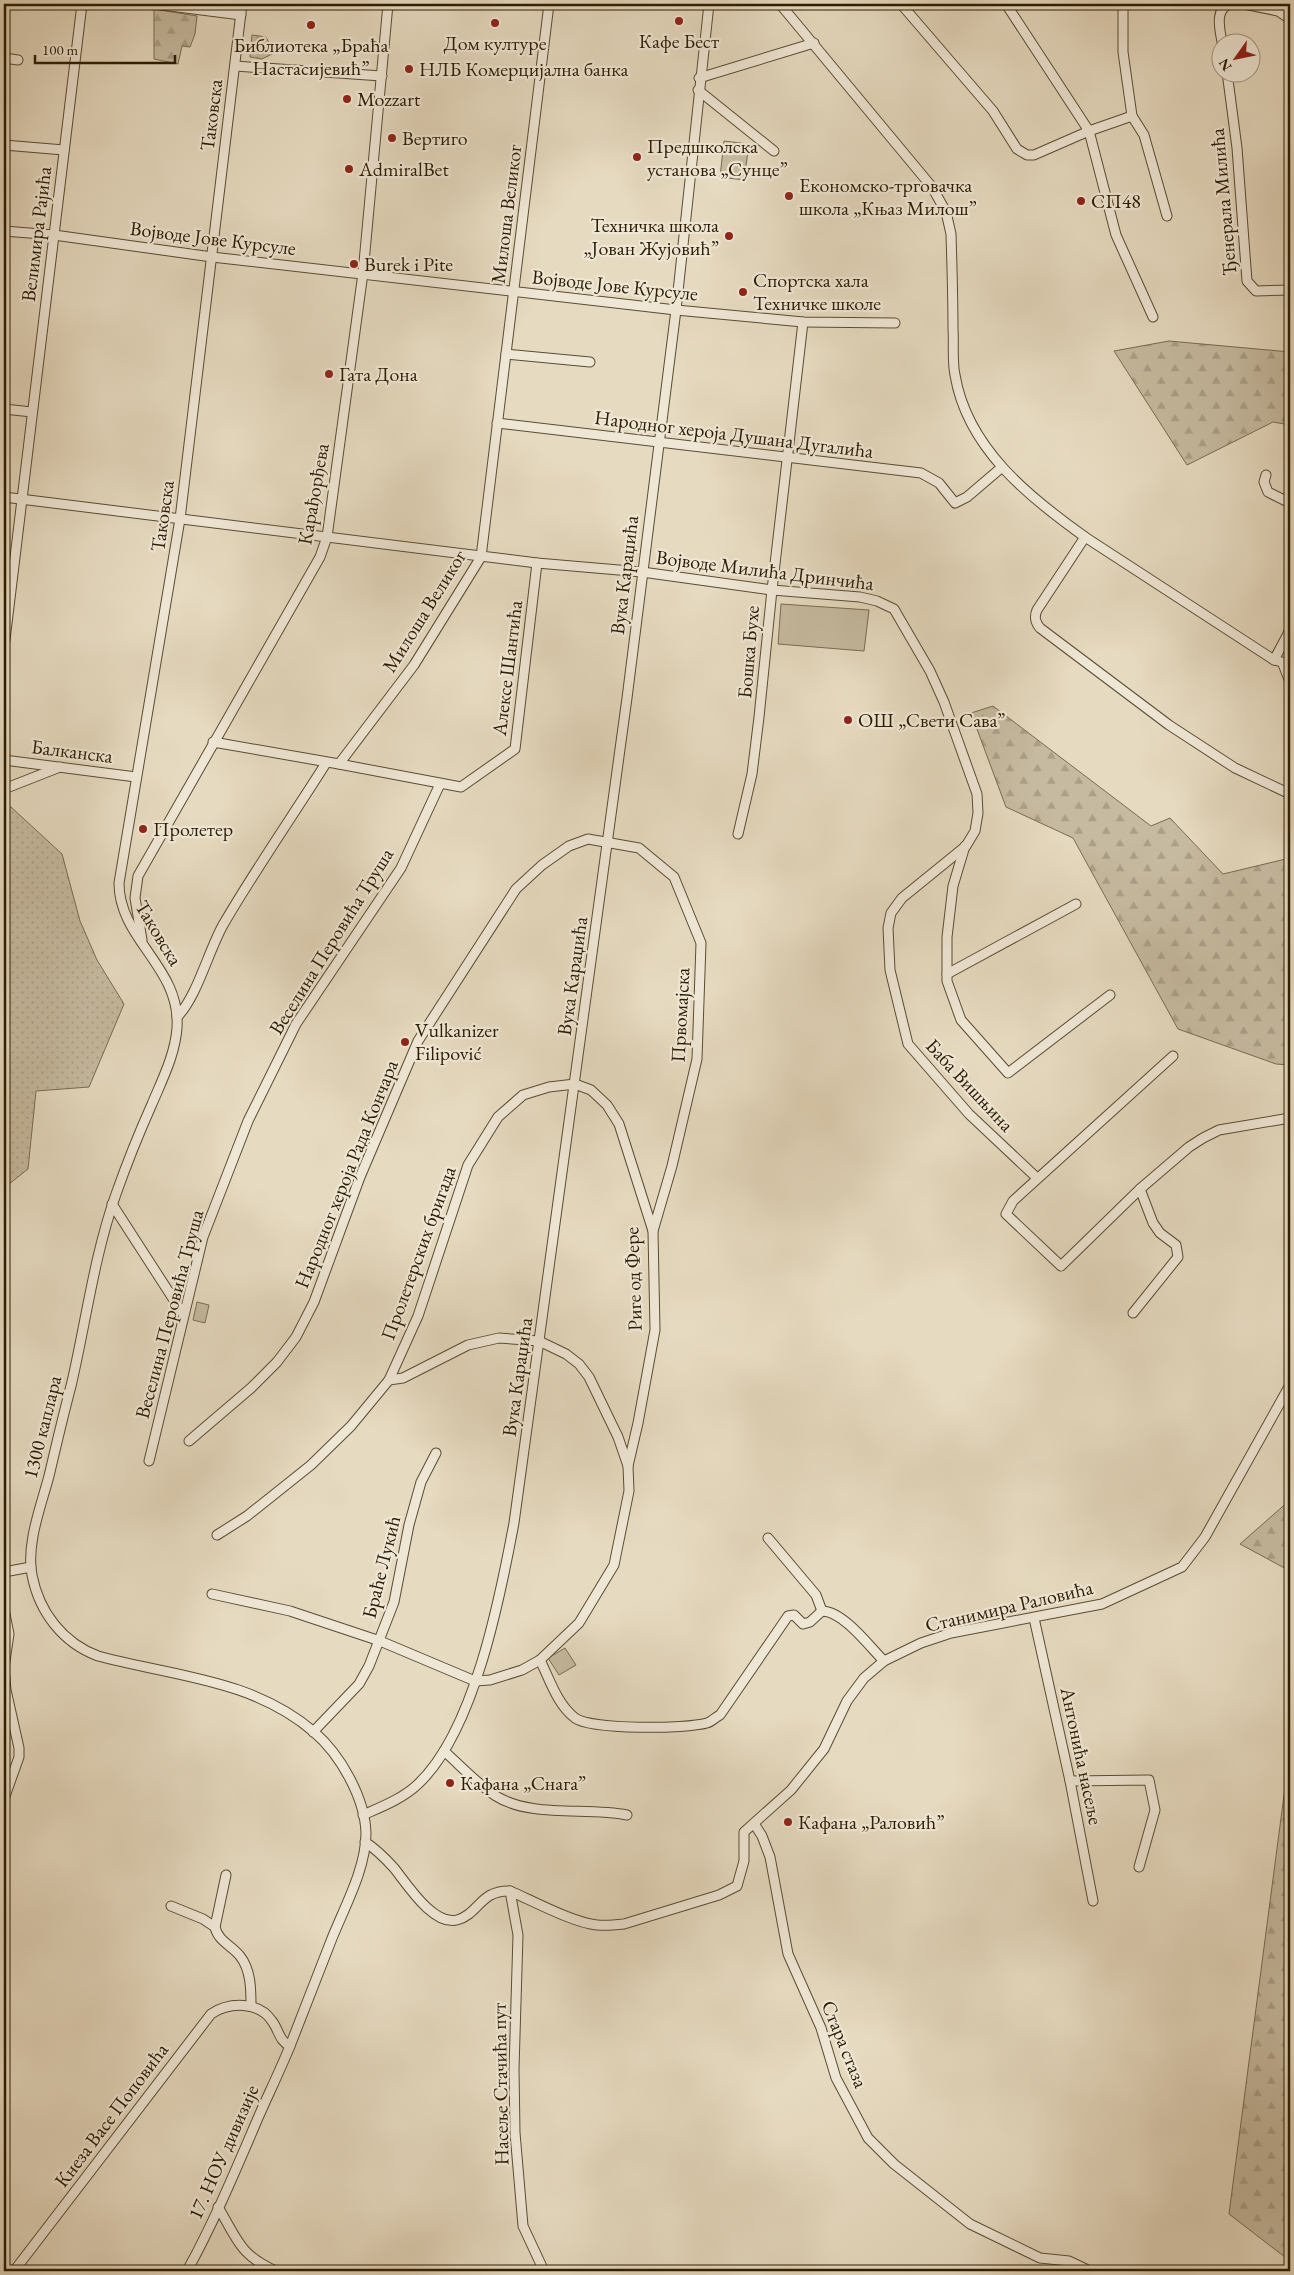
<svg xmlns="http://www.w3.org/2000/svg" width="1294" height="2275" viewBox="0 0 1294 2275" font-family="'EB Garamond',serif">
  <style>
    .green { fill: #c6baa0; stroke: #796b51 }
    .forest { fill: url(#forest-firs); stroke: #796b51 }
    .park { fill: url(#park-dots); stroke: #796b51 }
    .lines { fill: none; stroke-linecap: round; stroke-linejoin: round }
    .minor-casing { stroke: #5a4c32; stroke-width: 11 }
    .minor { stroke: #efe7d6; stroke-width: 9 }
    .poi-dot { fill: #8f2418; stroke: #efe7d6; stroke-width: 2 }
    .labels { text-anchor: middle; stroke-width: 4.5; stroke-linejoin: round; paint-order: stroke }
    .poi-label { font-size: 20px; fill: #2c1c02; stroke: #efe7d6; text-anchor: start }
    .street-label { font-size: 20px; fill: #2c1c02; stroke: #efe7d6 }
  </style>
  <defs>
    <pattern id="forest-firs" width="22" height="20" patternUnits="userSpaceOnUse" patternTransform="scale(1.25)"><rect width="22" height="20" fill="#c6baa0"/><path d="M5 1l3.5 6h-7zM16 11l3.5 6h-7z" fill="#aa9f88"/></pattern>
    <pattern id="park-dots" width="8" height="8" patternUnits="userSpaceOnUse" patternTransform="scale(1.25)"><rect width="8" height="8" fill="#c6baa0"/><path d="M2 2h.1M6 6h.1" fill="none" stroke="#aa9f88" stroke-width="1.8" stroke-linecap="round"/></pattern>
  </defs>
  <rect width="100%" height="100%" fill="#e6dac0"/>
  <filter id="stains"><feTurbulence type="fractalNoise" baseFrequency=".004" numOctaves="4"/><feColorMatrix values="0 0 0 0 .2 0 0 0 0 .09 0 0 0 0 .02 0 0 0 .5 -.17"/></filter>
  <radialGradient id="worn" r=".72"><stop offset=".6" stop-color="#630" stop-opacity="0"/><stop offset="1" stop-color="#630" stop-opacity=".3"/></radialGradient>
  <g class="green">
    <path d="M724 141 749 144 744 180 720 177Z"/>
    <path d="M781 604 869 610 864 651 778 644Z"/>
    <path d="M197 1302 209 1305 205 1323 193 1320Z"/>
    <path d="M565 1648 576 1665 559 1675 548 1658Z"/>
  </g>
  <g class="forest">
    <path d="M154 9 197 16 195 34 190 47 182 46 178 64 154 59Z"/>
    <path d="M1169 341 1290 352V425L1273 422 1187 465 1114 351Z"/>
    <path d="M993 706 1151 826 1170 818 1223 874 1290 858V1065L1276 1064 1178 1029 1073 838 1006 807 971 713Z"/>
    <path d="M1290 1500V1571L1240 1544Z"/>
    <path d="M1290 1674V2261L1229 2214 1286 1780Z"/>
  </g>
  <g class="park">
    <path d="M252 35 266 37 274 53 262 59 250 57Z"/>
    <path d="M4 807H11L62 854 80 921 97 960 124 1004 89 1087 36 1091 28 1169 4 1188Z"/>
  </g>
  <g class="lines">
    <defs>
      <g id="minor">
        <path d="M154 4 241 15"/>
        <path d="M780 4 932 187 946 212 951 234C952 266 953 298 953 329 954 344 952 361 955 375 967 448 1029 497 1085 537L1274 660 1290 664"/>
        <path d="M901 4 993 111 1017 149 1027 155H1034L1089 131 1132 116 1144 135 1167 216"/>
        <path d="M1006 4 1089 131 1116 235 1153 317"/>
        <path d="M1123 4V52L1132 116"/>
        <path d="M1244 4 1278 11 1290 19"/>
        <path d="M1222 42C1220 30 1214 9 1230 4"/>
        <path d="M4 58 18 60"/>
        <path d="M235 66 382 76"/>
        <path d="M1227 72 1237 148 1247 281 1256 291 1290 290"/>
        <path d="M699 78 814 43"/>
        <path d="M698 90 774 151"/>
        <path d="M4 145 64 150"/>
        <path d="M4 231 54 235 212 257 676 310 803 322 895 323"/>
        <path d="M506 354 590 362"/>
        <path d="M4 409 32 412"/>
        <path d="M497 423 921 473 939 483 955 503 967 497 1001 468"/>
        <path d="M1266 475 1264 482 1268 492 1290 503"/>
        <path d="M4 497 537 563 642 572 772 590 860 597 877 601 894 609 930 671 944 702 977 794 978 813 975 831 966 846 902 898 891 913 888 928 890 970 908 1044 969 1114 1037 1178"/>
        <path d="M1085 537 1037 610C1034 617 1035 622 1040 628L1169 725 1235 768 1290 794"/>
        <path d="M4 648 82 4"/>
        <path d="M1274 660 1290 630"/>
        <path d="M1283 664 1290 682"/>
        <path d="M213 742 339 764 414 665 481 557 549 4"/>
        <path d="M4 760 136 777"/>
        <path d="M339 764 461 787 515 749 537 563"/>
        <path d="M4 789 60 767"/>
        <path d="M738 834 752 774 759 717 772 590 803 322"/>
        <path d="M965 846 953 886 947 937V981L961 1020 1008 1073 1110 995"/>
        <path d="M142 940 135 898 138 876 320 557 327 537 363 273 388 4"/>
        <path d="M947 974 1076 904"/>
        <path d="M177 1017C197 997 208 952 223 925 255 870 292 817 326 763"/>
        <path d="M1173 1056 1013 1201 1006 1214 1061 1266 1140 1189 1189 1147 1203 1138 1219 1130 1290 1118"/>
        <path d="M112 1204 183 1314"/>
        <path d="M1133 1313 1178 1257 1176 1245 1160 1233 1153 1223 1140 1189"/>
        <path d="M189 1441 251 1388 277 1362 296 1337 314 1302 360 1177 418 1041 516 889 542 865 569 846 588 839 639 848 674 877 701 943 697 1059 672 1166 653 1231"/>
        <path d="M149 1461 203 1237 248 1121 296 1024 401 868 440 784"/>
        <path d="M217 1535 247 1516 311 1465 351 1426 389 1380 418 1316 468 1165 498 1117 523 1095 549 1087 575 1084 591 1090 607 1105 619 1124 653 1231 655 1330 638 1423 628 1466"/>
        <path d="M768 1538 816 1595 822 1611"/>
        <path d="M4 1572 31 1567"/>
        <path d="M212 1594 290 1611 380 1641 475 1681 490 1680 522 1670 540 1660 579 1623 614 1565 629 1491 628 1466 618 1437 589 1377 579 1364 566 1354 539 1341 499 1338 468 1345 403 1378 389 1380"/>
        <path d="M4 1609 9 1634 4 1668 6 1690 19 1748V1757L4 1799"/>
        <path d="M1034 1618 1070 1781 1093 1901"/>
        <path d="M540 1660C550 1680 557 1704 575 1718 592 1730 686 1729 707 1723 711 1722 716 1717 720 1715L788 1616 794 1615 803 1624 810 1622 822 1611C843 1611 869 1646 884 1661"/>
        <path d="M313 1732 359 1684 369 1666 394 1602 409 1525 421 1482 436 1453"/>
        <path d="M444 1751C461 1766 477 1784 496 1796 531 1818 587 1807 627 1815"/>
        <path d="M1070 1781 1149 1780 1155 1810 1139 1867"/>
        <path d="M363 1815C381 1807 402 1799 417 1785 474 1733 500 1598 514 1523L627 698 676 310 709 4"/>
        <path d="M755 1825 762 1836 770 1857 788 1954 821 2028 836 2078 868 2138 894 2164 970 2224 1040 2258 1069 2261 1090 2271"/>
        <path d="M365 1842C376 1849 385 1858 394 1868 407 1884 433 1926 457 1920 479 1914 480 1890 510 1891 533 1901 574 1923 597 1925 606 1926 615 1925 624 1924L719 1895 737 1886 744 1861V1832L791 1790 824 1749 847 1701 864 1678 884 1661 921 1643 951 1633 1102 1604 1182 1567 1205 1537 1290 1385"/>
        <path d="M510 1891 518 1935 514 2069 515 2133 523 2226 544 2271"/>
        <path d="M171 1906 203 1919 215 1927C218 1941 231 1945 240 1956 251 1970 251 1989 251 2006"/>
        <path d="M215 1927 226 1875"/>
        <path d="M218 2207C237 2238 239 2255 276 2271"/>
        <path d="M14 2271 211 2014C229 2002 259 2001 272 2021 279 2030 279 2041 290 2046"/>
        <path d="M187 2271C213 2224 234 2174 255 2125 266 2099 279 2073 290 2046 303 2013 316 1979 329 1946 342 1911 366 1871 366 1833 365 1798 340 1754 314 1732 253 1679 172 1676 98 1656 63 1643 39 1612 32 1575 26 1544 41 1506 49 1476 56 1446 63 1416 71 1386 86 1322 94 1256 116 1194 127 1163 139 1133 152 1104 162 1080 175 1055 177 1028 181 967 119 940 119 883L180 519 242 4"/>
      </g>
    </defs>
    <use href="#minor" class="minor-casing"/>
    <use href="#minor" class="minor"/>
  </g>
  <g class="poi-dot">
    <circle cx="679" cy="21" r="5"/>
    <circle cx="495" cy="23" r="5"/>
    <circle cx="311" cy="25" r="5"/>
    <circle cx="409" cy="69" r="5"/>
    <circle cx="347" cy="99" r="5"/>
    <circle cx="392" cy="138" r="5"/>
    <circle cx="637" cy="157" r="5"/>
    <circle cx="349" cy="169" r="5"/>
    <circle cx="789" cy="196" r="5"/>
    <circle cx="1081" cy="201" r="5"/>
    <circle cx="729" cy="236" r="5"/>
    <circle cx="354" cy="264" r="5"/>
    <circle cx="743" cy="292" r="5"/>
    <circle cx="329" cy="374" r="5"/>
    <circle cx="848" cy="720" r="5"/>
    <circle cx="143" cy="829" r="5"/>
    <circle cx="405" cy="1042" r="5"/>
    <circle cx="450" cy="1783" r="5"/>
    <circle cx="788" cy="1822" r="5"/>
  </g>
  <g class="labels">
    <g class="poi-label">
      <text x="679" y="48" text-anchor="middle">Кафе Бест</text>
      <text x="495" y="50" text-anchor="middle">Дом културе</text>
      <text x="311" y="52" text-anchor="middle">Библиотека „Браћа<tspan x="311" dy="23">Настасијевић”</tspan></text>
      <text x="419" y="76">НЛБ Комерцијална банка</text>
      <text x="357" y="106">Mozzart</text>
      <text x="402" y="145">Вертиго</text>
      <text x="647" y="153">Предшколска<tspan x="647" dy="23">установа „Сунце”</tspan></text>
      <text x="359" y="176">AdmiralBet</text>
      <text x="799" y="192">Економско-трговачка<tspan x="799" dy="23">школа „Књаз Милош”</tspan></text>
      <text x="1091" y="208">СП48</text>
      <text x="719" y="232" text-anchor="end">Техничка школа<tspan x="719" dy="23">„Јован Жујовић”</tspan></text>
      <text x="364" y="271">Burek i Pite</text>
      <text x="753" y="287">Спортска хала<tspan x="753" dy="23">Техничке школе</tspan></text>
      <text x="339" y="381">Гата Дона</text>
      <text x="858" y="727">ОШ „Свети Сава”</text>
      <text x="153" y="836">Пролетер</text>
      <text x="415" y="1037">Vulkanizer<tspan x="415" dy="23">Filipović</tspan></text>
      <text x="460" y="1790">Кафана „Снага”</text>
      <text x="798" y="1829">Кафана „Раловић”</text>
    </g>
    <g class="street-label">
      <text transform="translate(211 115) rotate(-83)" y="7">Таковска</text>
      <text transform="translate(1223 202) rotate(-95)" y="7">Ђенерала Милића</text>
      <text transform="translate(506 214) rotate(-83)" y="7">Милоша Великог</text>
      <text transform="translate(36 234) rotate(-83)" y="7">Велимира Рајића</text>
      <text transform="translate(213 238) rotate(7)" y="7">Војводе Јове Курсуле</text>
      <text transform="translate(615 285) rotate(6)" y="7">Војводе Јове Курсуле</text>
      <text transform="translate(734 434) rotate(7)" y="7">Народног хероја Душана Дугалића</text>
      <text transform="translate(313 494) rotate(-80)" y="7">Карађорђева</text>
      <text transform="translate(162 516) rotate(-82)" y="7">Таковска</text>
      <text transform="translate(765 570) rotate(7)" y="7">Војводе Милића Дринчића</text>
      <text transform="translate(624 575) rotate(-83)" y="7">Вука Караџића</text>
      <text transform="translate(424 611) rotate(-58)" y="7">Милоша Великог</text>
      <text transform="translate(748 652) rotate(-85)" y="7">Бошка Бухе</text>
      <text transform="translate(507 668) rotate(-83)" y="7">Алексе Шантића</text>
      <text transform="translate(72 751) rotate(7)" y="7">Балканска</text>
      <text transform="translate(159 933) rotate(59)" y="7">Таковска</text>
      <text transform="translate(331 941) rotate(-58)" y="7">Веселина Перовића Труша</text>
      <text transform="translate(572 976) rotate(-82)" y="7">Вука Караџића</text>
      <text transform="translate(680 1015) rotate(-87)" y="7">Првомајска</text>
      <text transform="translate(970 1085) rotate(47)" y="7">Баба Вишњина</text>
      <text transform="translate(346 1174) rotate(-68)" y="7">Народног хероја Рада Кончара</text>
      <text transform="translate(418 1253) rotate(-70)" y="7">Пролетерских бригада</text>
      <text transform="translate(633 1279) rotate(-92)" y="7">Риге од Фере</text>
      <text transform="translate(169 1314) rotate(-75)" y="7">Веселина Перовића Труша</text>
      <text transform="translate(517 1377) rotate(-82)" y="7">Вука Караџића</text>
      <text transform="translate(42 1427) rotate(-76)" y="7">1300 каплара</text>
      <text transform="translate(381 1567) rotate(-76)" y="7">Браће Лукић</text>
      <text transform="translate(1009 1606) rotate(-13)" y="7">Станимира Раловића</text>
      <text transform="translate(1082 1756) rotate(78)" y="7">Антонића насеље</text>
      <text transform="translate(845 2044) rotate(68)" y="7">Стара стаза</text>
      <text transform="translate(500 2084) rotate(-91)" y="7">Насеље Стачића пут</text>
      <text transform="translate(111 2115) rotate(-53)" y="7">Кнеза Васе Поповића</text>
      <text transform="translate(223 2152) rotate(-66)" y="7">17. НОУ дивизије</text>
    </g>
  </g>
  <rect width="1294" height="2275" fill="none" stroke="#e6dac0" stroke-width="20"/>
  <rect x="5" y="5" width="1284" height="2265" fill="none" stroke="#2c1c02" stroke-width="2.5"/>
  <rect x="10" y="10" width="1274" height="2255" fill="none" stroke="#2c1c02"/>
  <g transform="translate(1236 58) rotate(237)"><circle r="24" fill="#efe7d6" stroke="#a19681"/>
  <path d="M0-4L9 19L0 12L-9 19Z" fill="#8f2418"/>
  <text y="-8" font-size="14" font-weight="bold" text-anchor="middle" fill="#2c1c02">N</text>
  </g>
  <path d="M35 55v8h140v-8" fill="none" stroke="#2c1c02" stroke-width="2.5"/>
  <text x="42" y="55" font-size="15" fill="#2c1c02" stroke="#efe7d6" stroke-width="4" paint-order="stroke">100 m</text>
  <rect width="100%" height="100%" filter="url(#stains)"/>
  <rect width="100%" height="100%" fill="url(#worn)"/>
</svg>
